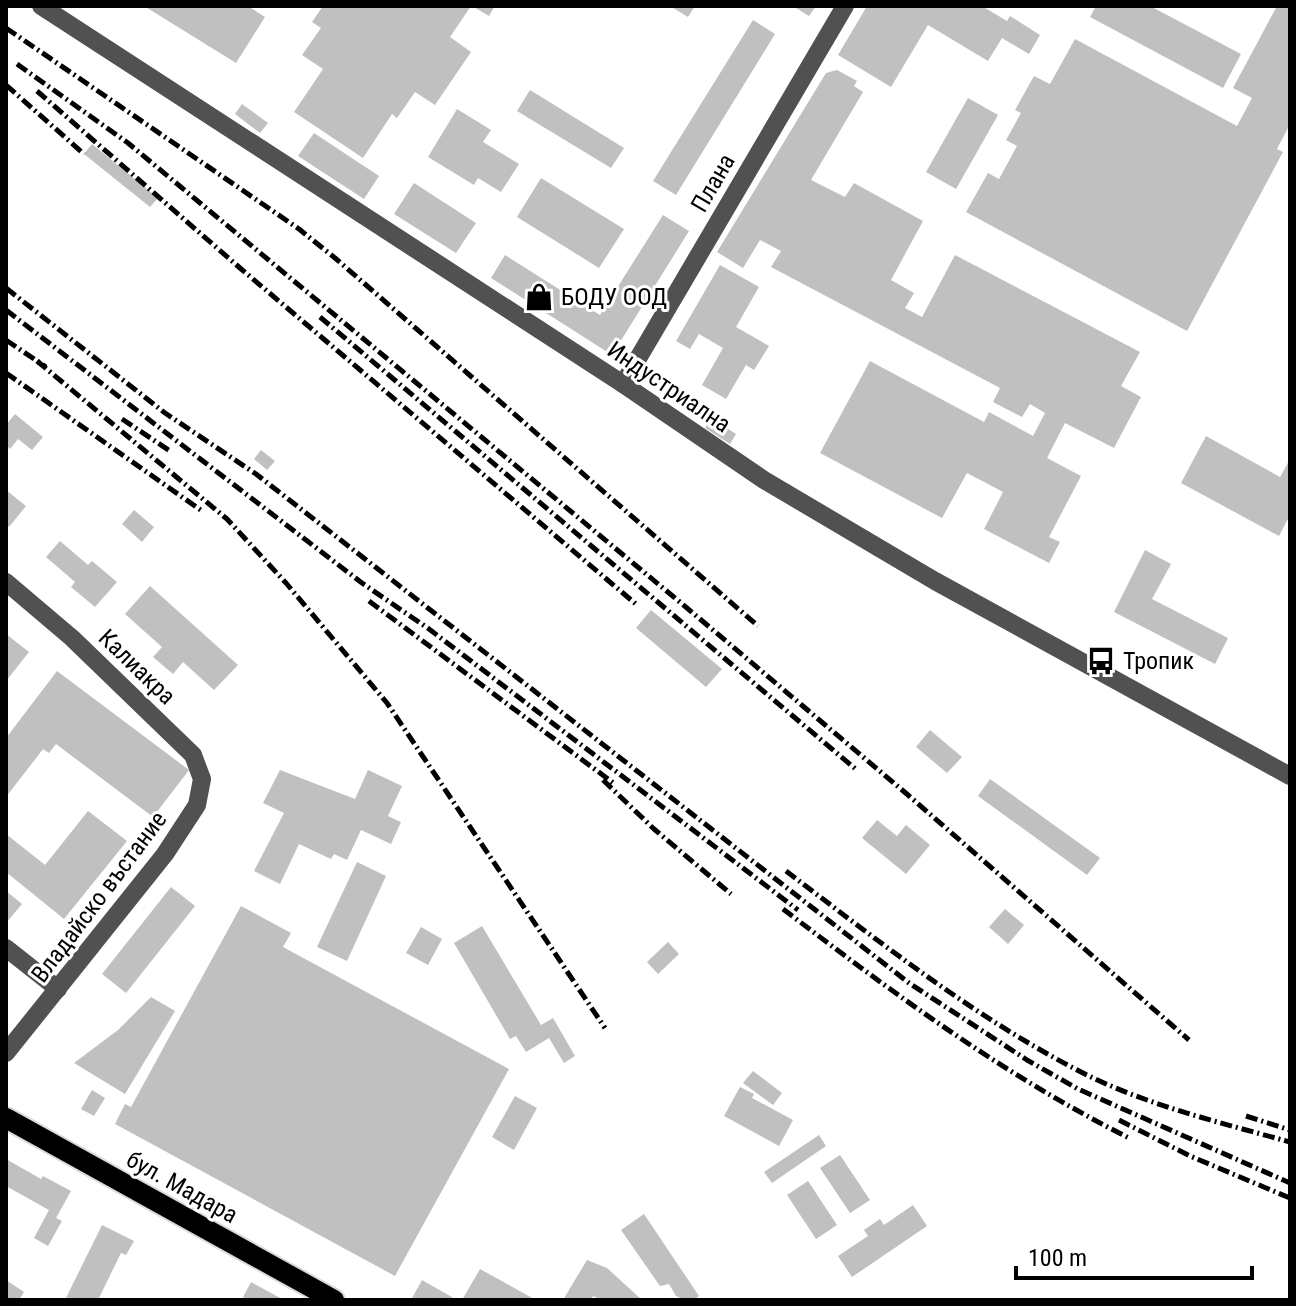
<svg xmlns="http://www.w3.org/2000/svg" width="1296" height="1306" viewBox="0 0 1296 1306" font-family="'Roboto Condensed',sans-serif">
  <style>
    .building { fill: #c0c0c0 }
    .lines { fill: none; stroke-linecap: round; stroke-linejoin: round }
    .major-casing { stroke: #dbdbdb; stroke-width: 24 }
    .minor { stroke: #515151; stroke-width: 18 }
    .major { stroke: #000; stroke-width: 20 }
    .rail { stroke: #000; stroke-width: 5; stroke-dasharray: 12 4 2 4; stroke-linecap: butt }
    .labels { text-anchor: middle; stroke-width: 6; stroke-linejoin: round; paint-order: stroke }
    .street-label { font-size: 24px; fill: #000; stroke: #fff }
    .poi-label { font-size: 24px; fill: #000; stroke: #fff; text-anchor: start }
  </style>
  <rect width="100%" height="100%" fill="#fff"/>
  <g class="building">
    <path d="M144 6H248L265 17 236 63Z"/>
    <path d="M323 6H471L450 37 471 52 435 105 415 92 397 118 392 114 363 158 294 112 323 69 302 55 321 28 312 22Z"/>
    <path d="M472 6H495L489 16Z"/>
    <path d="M670 6H695L688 17Z"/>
    <path d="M793 6H816L809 16Z"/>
    <path d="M867 6H982L1007 21 1010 16 1040 35 1029 54 1002 38 988 61 928 25 891 87 838 55Z"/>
    <path d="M1096 6H1150L1241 54 1223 88 1090 17Z"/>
    <path d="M1277 6H1290V124L1277 149 1283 152 1187 331 966 212 988 173 999 179 1017 146 1006 140 1021 113 1015 110 1034 76 1050 84 1075 39 1237 126 1252 98 1233 88Z"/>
    <path d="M753 20 775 34 676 195 653 181Z"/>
    <path d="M837 70 857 81 854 86 863 92 811 180 845 197 854 183 923 221 891 280 914 293 905 308 922 317 955 255 1140 352 1121 386 1141 397 1114 448 1065 423 1047 458 1081 476 1049 537 1060 542 1049 563 984 529 1003 492 967 473 942 518 820 453 870 361 984 422 989 412 1033 436 1045 413 1030 404 1022 417 993 402 1000 388 771 267 781 251 760 240 743 268 717 252 826 73Z"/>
    <path d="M530 90 624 148 611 168 517 111Z"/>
    <path d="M968 98 998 115 956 189 926 172Z"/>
    <path d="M242 104 268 123 260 133 235 114Z"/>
    <path d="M457 109 491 130 483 142 519 164 501 192 478 178 474 185 428 157Z"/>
    <path d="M314 133 379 176 364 199 298 156Z"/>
    <path d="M92 144 158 198 150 207 84 154Z"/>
    <path d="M541 178 624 229 599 268 517 217Z"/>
    <path d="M414 183 476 223 456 253 394 214Z"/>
    <path d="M663 215 689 231 612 355 491 278 505 255 600 315Z"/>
    <path d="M720 265 759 287 736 327 769 346 754 370 746 365 726 399 702 385 723 348 699 334 690 349 676 341Z"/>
    <path d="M15 414 43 437 32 450 18 439 10 449 6 445V425Z"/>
    <path d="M711 418 736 434 730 444 705 428Z"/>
    <path d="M1206 436 1280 477 1290 459V515L1279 536 1181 483Z"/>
    <path d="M261 450 275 461 267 470 254 459Z"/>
    <path d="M6 490 26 506 9 527 6 524Z"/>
    <path d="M134 510 154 527 142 542 122 524Z"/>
    <path d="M60 541 88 565 92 561 117 582 95 607 71 587 75 582 46 557Z"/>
    <path d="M1145 550 1171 564 1152 599 1228 638 1215 664 1114 612Z"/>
    <path d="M150 586 238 665 214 690 183 662 173 674 153 657 162 647 125 614Z"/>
    <path d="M651 610 722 669 706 687 636 628Z"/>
    <path d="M6 634 29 652 6 681Z"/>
    <path d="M57 671 189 770 153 817 56 744 49 753 43 749 6 797V738Z"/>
    <path d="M930 730 962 757 947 773 916 747Z"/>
    <path d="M280 770 355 799 368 770 402 786 388 816 401 822 391 844 361 830 347 860 334 854 331 859 299 844 280 884 254 871 284 813 263 803Z"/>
    <path d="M990 779 1100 858 1087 875 978 796Z"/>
    <path d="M88 811 127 841 64 919 6 872V834L45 865Z"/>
    <path d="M877 820 897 836 906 825 930 845 906 874 862 838Z"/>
    <path d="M357 862 386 876 347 961 317 947Z"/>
    <path d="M171 887 195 906 126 993 102 974Z"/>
    <path d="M6 891 22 904 6 923Z"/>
    <path d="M241 906 291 933 283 947 509 1069 395 1276 115 1124 125 1104 131 1107Z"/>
    <path d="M1005 909 1024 925 1008 944 989 927Z"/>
    <path d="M482 926 541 1025 553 1018 575 1056 564 1063 549 1038 526 1052 516 1036 510 1039 454 943Z"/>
    <path d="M421 927 442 939 428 965 406 953Z"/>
    <path d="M668 942 679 954 658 974 647 962Z"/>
    <path d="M151 997 175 1011 125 1094 74 1063 118 1030Z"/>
    <path d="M753 1071 782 1093 773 1105 743 1083Z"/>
    <path d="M740 1087 754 1094 752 1098 793 1120 779 1146 724 1116Z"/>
    <path d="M92 1090 105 1098 94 1116 81 1109Z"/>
    <path d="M515 1096 537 1108 514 1150 492 1137Z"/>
    <path d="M819 1135 826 1146 772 1183 764 1172Z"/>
    <path d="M840 1155 870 1200 850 1213 820 1168Z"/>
    <path d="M6 1159 41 1179 43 1176 71 1191 56 1218 62 1221 48 1246 34 1238 49 1210 6 1186Z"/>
    <path d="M808 1181 837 1225 816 1239 787 1195Z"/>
    <path d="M913 1205 927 1226 852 1277 838 1256 868 1236 864 1230 880 1219 884 1225Z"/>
    <path d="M644 1214 699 1296 694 1300H685L676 1296 669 1284 660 1286 621 1230Z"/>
    <path d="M102 1225 134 1241 126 1255 121 1253 98 1300H65Z"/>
    <path d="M587 1260 607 1268 642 1300H601L593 1296 591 1300H563Z"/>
    <path d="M480 1269 536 1300H462Z"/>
    <path d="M6 1280 24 1292 19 1300H6Z"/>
    <path d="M422 1280 457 1300H411Z"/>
    <path d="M251 1282 284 1300H250L243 1297Z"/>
  </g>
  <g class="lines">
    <defs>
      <path id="major" d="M6 1118 334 1300"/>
    </defs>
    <use href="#major" class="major-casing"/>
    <g class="minor">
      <path d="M41 6 623 384 764 480 935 581 1290 776"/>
      <path d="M623 384 845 6"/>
      <path d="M6 582 72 638 193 755 202 779 197 805 165 854 6 1053"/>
      <path d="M6 948 58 989"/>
    </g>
    <use href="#major" class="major"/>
    <g class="rail">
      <path d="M6 28 299 229 335 258 758 626"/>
      <path d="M17 64 128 143 687 608 908 795 1189 1040"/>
      <path d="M6 85 84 154"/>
      <path d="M37 91 240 268 637 605"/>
      <path d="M6 288 165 413 256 474 909 983 1027 1060 1078 1089 1290 1183"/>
      <path d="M6 310 362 583 429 629 798 910"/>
      <path d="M320 317 858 771"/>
      <path d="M6 340 46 367"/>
      <path d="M37 361 227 519 286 583 387 703 605 1028"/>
      <path d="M6 373 202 511"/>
      <path d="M122 419 170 451"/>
      <path d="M369 601 616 785"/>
      <path d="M603 780 654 829 731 894"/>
      <path d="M786 871C881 943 977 1019 1083 1073 1146 1105 1222 1123 1290 1142"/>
      <path d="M783 909C896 995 1002 1074 1129 1138"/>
      <path d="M1246 1116 1290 1130"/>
      <path d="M1119 1120 1190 1156 1290 1198"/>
    </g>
  </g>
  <defs>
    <symbol id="shop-bare" viewBox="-9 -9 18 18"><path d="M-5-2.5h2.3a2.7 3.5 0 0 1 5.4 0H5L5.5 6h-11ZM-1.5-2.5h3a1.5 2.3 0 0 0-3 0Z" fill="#000" stroke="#fff" stroke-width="2.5" paint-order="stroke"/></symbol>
    <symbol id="bus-bare" viewBox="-9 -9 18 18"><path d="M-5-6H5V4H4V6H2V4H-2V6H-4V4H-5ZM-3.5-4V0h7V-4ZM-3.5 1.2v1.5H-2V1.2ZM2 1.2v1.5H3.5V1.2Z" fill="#000" stroke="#fff" stroke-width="2.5" paint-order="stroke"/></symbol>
  </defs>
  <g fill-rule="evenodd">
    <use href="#shop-bare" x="519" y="277" width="40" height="40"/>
    <use href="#bus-bare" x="1081" y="641" width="40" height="40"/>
  </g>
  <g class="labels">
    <g class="street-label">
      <text transform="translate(713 183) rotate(-60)" y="8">Плана</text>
      <text transform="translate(669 387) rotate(34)" y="8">Индустриална</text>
      <text transform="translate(137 667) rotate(44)" y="8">Калиакра</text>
      <text transform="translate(99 897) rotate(-53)" y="8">Владайско въстание</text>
      <text transform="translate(182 1187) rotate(29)" y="8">бул. Мадара</text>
    </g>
    <g class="poi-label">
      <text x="561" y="305">БОДУ ООД</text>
      <text x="1123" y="669">Тропик</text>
    </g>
  </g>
  <rect width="1296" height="1306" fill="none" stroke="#000000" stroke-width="16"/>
  <path d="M1016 1266v12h236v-12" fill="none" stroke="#000000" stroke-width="4"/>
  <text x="1028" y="1266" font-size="24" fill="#000000" stroke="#ffffff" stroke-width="6" paint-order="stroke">100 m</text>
</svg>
